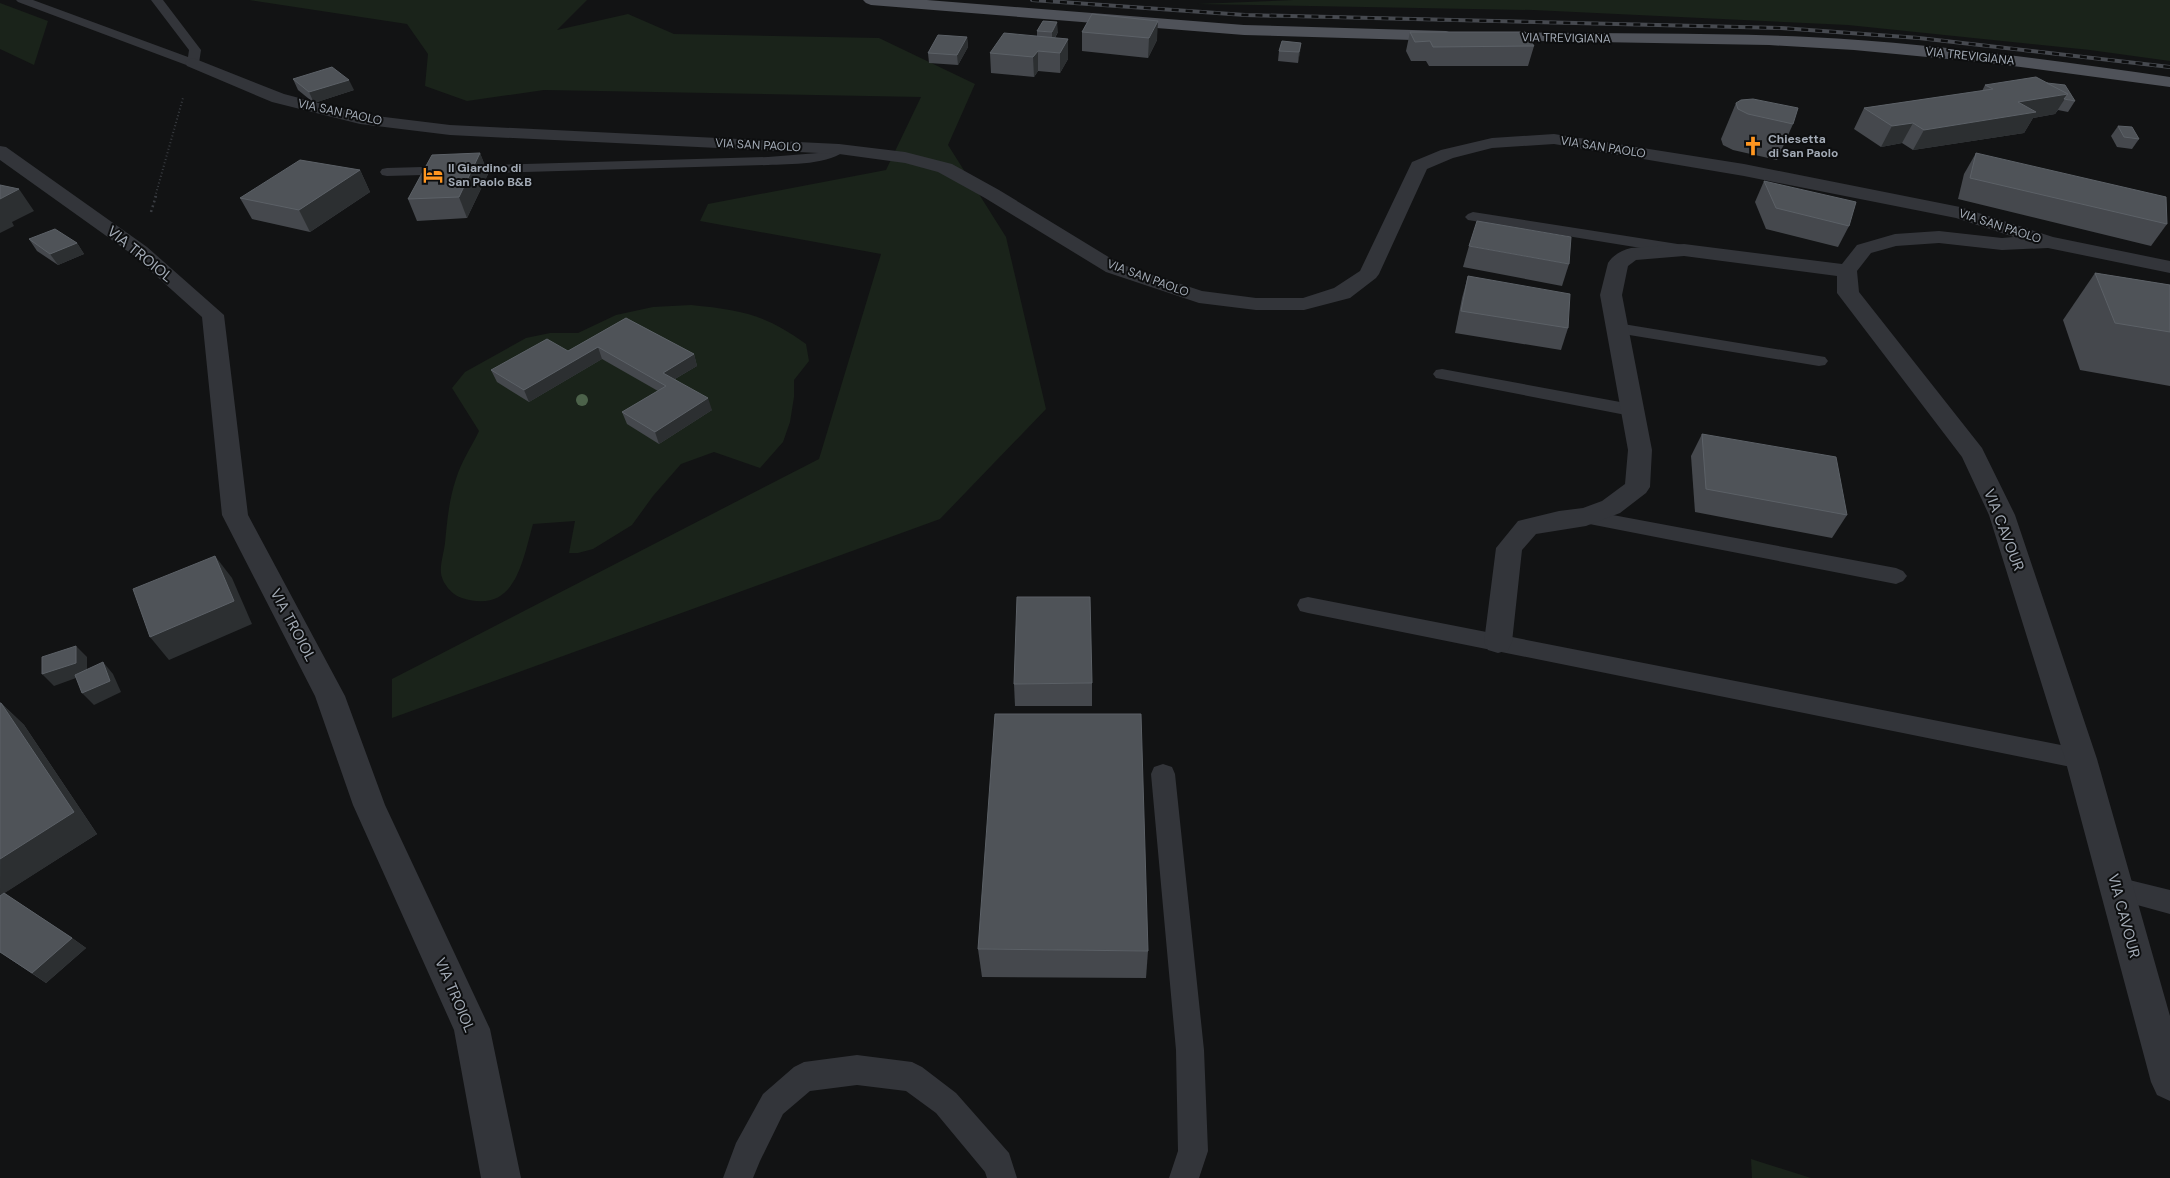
<svg xmlns="http://www.w3.org/2000/svg" width="2170" height="1178" viewBox="0 0 2170 1178" font-family="'DM Sans',sans-serif">
  <style>
    .green { fill: #1a231a; fill-rule: evenodd }
    .lines { fill: none; stroke-linecap: round; stroke-linejoin: round }
    .path-far1 { stroke: #393c41; stroke-width: 2; stroke-dasharray: 1 2.5; stroke-linecap: butt }
    .path { stroke: #393c41; stroke-width: 2.5; stroke-dasharray: 2 3; stroke-linecap: butt }
    .lane { fill: #33353a; fill-rule: evenodd }
    .street { fill: #33353a; fill-rule: evenodd }
    .primary { fill: #4f5259; fill-rule: evenodd }
    .rail-casing { stroke: #46494f; stroke-width: 4 }
    .rail { stroke: #0d0e0f; stroke-width: 2.5; stroke-dasharray: 7; stroke-linecap: butt }
    .tree { fill: #4c624a }
    .wall { fill: #45484d }
    .shaded-wall { fill: #2c2f31 }
    .building { fill: #4f5358; stroke: #5c6167 }
    .labels { text-anchor: middle; stroke-width: 4; stroke-linejoin: round; paint-order: stroke }
    .far-street-label { font-size: 12px; fill: #a3abb6; stroke: #0d0e0f }
    .far-poi-label { font-size: 12px; font-weight: bold; fill: #a3abb6; stroke: #0d0e0f; text-anchor: start }
    .street-label { font-size: 15px; fill: #a3abb6; stroke: #0d0e0f }
  </style>
  <rect width="100%" height="100%" fill="#121314"/>
  <g class="green">
    <path d="M249 0H587L557 30 628 14 674 34 879 38 975 84 948 145 1006 237 1046 409 940 519 392 718V679L819 459 881 254 700 221 708 204 886 170 921 97 544 90 467 101 425 86 428 54 407 24Z"/>
    <path d="M1294 0H2170V61L2090 50 1848 25 1533 10 1197 4Z"/>
    <path d="M0 3 48 21 34 65 0 49Z"/>
    <path d="M691 305C741 310 765 314 806 344L809 361 794 380V397L790 422 783 442 760 468 714 452 681 464 653 496 632 525 593 549 578 553H569L575 521 533 524C522 563 515 615 462 598 452 595 442 583 441 573 440 564 444 552 445 543 447 522 449 499 456 479 461 462 472 446 479 431L452 388 465 372 526 338 550 333H578L616 315 653 307ZM630 329 697 365V366L666 384 602 359 572 363Z"/>
    <path d="M1751 1159 1811 1178H1752Z"/>
  </g>
  <g class="lines">
    <path class="path-far1" d="M155 197 183 98"/>
    <path class="path" d="M151 212 156 196"/>
    <g class="lane">
      <path d="M16 0H33L188 57 189 50 151 0H163L201 50 199 63 193 67 189 66 18 2Z"/>
      <path d="M839 145 846 149C833 165 788 164 768 165L387 176 382 175 380 172 382 169 387 168 768 157 818 153Z"/>
      <path d="M1473 212 1684 245 1690 247 1692 250 1690 253 1684 255 1468 220 1465 217 1468 214Z"/>
      <path d="M1617 323 1819 356 1825 357 1828 361 1825 365 1819 366 1611 332 1609 328 1611 324Z"/>
      <path d="M1442 369 1631 404 1637 406 1640 410 1637 414 1631 416 1436 378 1433 374 1436 370Z"/>
      <path d="M1586 510 1896 568 1903 571 1907 576 1903 581 1896 584 1579 522 1576 517 1579 512Z"/>
      <path d="M1308 597 2081 749 2089 752 2093 759 2089 766 2081 769 1308 613 1300 611 1297 605 1300 599Z"/>
      <path d="M1163 764 1172 767 1175 774 1204 1050 1208 1151 1199 1178H1169L1178 1151 1176 1050 1151 774 1154 767Z"/>
      <path d="M2117 877 2170 890V914L2108 897 2104 889 2108 881Z"/>
      <path d="M857 1055 912 1062 922 1067 956 1093 1009 1153 1017 1178H987L985 1172 936 1113 906 1091 857 1085 810 1091 783 1114 760 1161 753 1178H723L736 1143 763 1094 794 1067 804 1062Z"/>
    </g>
    <g class="street">
      <path d="M193 58 284 94 360 114 450 125 839 144 905 152 952 164 999 190 1120 264 1202 291 1256 298H1303L1334 288 1360 271 1412 162 1441 150 1492 138 1554 134 1744 164 1960 207 2053 237 2170 261V273L2048 248 2002 250 1939 243 1896 246 1871 253 1857 271 1859 292 1982 448 2015 515 2097 759 2170 1016V1101L2157 1095 2151 1082 2065 759 1989 515 1962 457 1837 293V276L1684 256 1636 260 1628 266 1622 295 1652 450 1650 487 1646 493 1620 513 1586 526 1536 534 1522 550 1512 642 1508 650 1498 653 1488 650 1484 642 1496 548 1518 521 1559 511 1583 508 1602 501 1625 484 1628 450 1600 295 1608 263C1613 255 1622 250 1631 248L1684 244 1842 264 1857 245 1895 234 1939 231 2002 238 2014 237 1956 218 1744 176 1554 144 1492 148 1453 158 1427 169 1379 274 1376 278 1350 298 1304 310H1256L1199 303 1106 272 985 198 938 172 905 163 839 154 450 135 360 124 272 102 187 66 185 63 187 60Z"/>
      <path d="M0 146 6 147 147 247 224 315 248 515 345 696 385 805 490 1029 521 1178H481L454 1030 353 805 315 696 222 515 202 317 133 255 0 160Z"/>
    </g>
    <g class="primary">
      <path d="M863 0H927L1244 25 1446 31 1452 33 1454 36 1452 39 1446 41 1244 35 871 5 866 3Z"/>
      <path d="M1491 32C1597 34 1703 32 1809 37 1930 43 2050 60 2170 77V87L1990 63 1854 50 1769 45 1485 40 1483 37 1485 34Z"/>
    </g>
    <defs>
      <path id="rail" d="M1032 0 1245 15 1781 28 1919 38 2170 67"/>
    </defs>
    <use href="#rail" class="rail-casing"/>
    <use href="#rail" class="rail"/>
  </g>
  <circle class="tree" cx="582" cy="400" r="6"/>
  <g class="wall">
    <path d="M1092 14 1157 40 1148 58 1082 51V32Z"/>
    <path d="M1037 31 1058 32 1055 38 1068 39V59L1060 73 1038 71 1034 77 991 73 990 53 1037 36Z"/>
    <path d="M1410 32 1534 46 1528 66H1429L1426 61H1411L1406 51Z"/>
    <path d="M967 37 968 47 958 65 929 63 928 53Z"/>
    <path d="M1301 43 1298 63 1278 61 1279 51Z"/>
    <path d="M293 79 354 90 314 103 298 90Z"/>
    <path d="M1985 85 2075 101 2068 112 2058 110 2055 114 2033 118 2024 133 1913 150 1902 143 1881 147 1854 129 1864 108 1982 91Z"/>
    <path d="M1736 103 1793 124 1777 160 1733 150 1723 145 1721 139Z"/>
    <path d="M2118 126 2139 139 2132 149 2117 147 2111 136Z"/>
    <path d="M480 153 488 174 467 218 417 221 408 199Z"/>
    <path d="M1976 153 2167 224 2151 246 1958 199 1964 174Z"/>
    <path d="M360 170 370 192 310 232 252 219 240 198Z"/>
    <path d="M1764 181 1849 226 1838 247 1766 229 1755 202Z"/>
    <path d="M29 239 77 243 84 254 58 265 37 251Z"/>
    <path d="M1469 246 1569 264 1562 286 1463 267Z"/>
    <path d="M2095 273 2170 285V386L2080 370 2063 320Z"/>
    <path d="M1468 276 1568 328 1561 350 1455 333 1462 298Z"/>
    <path d="M626 318 694 354 697 366 675 379 712 410 659 444 627 424 622 412 658 391 602 359 529 402 497 382 491 370 568 351Z"/>
    <path d="M1702 434 1847 515 1832 538 1695 512 1691 456Z"/>
    <path d="M1092 683V706H1015L1014 684Z"/>
    <path d="M0 703H1L24 725 97 834 4 893 72 938 86 948 46 983 0 952Z"/>
    <path d="M978 949 1148 951 1146 978 982 977Z"/>
  </g>
  <g class="shaded-wall">
    <path d="M1158 21 1157 40 1148 58 1149 38Z"/>
    <path d="M1057 22 1058 32 1052 42V32Z"/>
    <path d="M967 37 968 47 958 65 957 55Z"/>
    <path d="M1068 39V59L1060 73V53Z"/>
    <path d="M1301 43 1300 53 1298 63 1299 52Z"/>
    <path d="M1038 51V71L1034 77 1033 57Z"/>
    <path d="M349 80 354 90 314 103 309 92Z"/>
    <path d="M2068 94 2055 114 2033 118 2024 133 1913 150 1924 130 2018 102Z"/>
    <path d="M1913 123 1902 143 1881 147 1892 126Z"/>
    <path d="M480 153 488 174 467 218 459 197Z"/>
    <path d="M360 170 370 192 310 232 299 210Z"/>
    <path d="M19 189 34 211 12 222 14 226 0 233V199Z"/>
    <path d="M77 243 84 254 58 265 50 254Z"/>
    <path d="M598 347 602 359 529 402 524 390Z"/>
    <path d="M694 354 697 366 666 384 663 373Z"/>
    <path d="M708 398 712 410 659 444 655 432Z"/>
    <path d="M215 556 232 578 252 624 169 660 150 637Z"/>
    <path d="M76 646 87 657V674L54 686 42 674Z"/>
    <path d="M103 662 113 674 121 692 94 705 82 693Z"/>
    <path d="M1 703 24 725 97 834 0 896Z"/>
    <path d="M72 938 86 948 46 983 32 973Z"/>
  </g>
  <g class="building">
    <path d="M1092 14 1158 21 1149 38 1082 32Z"/>
    <path d="M1043 21 1057 22 1052 32 1037 31Z"/>
    <path d="M1410 32H1525L1534 46 1433 47 1430 41 1415 42Z"/>
    <path d="M1004 33 1068 39 1060 53 1038 51 1033 57 990 53Z"/>
    <path d="M938 35 967 37 957 55 928 53Z"/>
    <path d="M1282 41 1301 43 1299 52 1279 51Z"/>
    <path d="M332 67 349 80 309 92 293 79Z"/>
    <path d="M2036 77 2068 94 2018 102 2036 112 1924 130 1913 123 1892 126 1864 108 1993 89 1985 85Z"/>
    <path d="M2047 83 2065 85 2075 101 2064 99 2068 94Z"/>
    <path d="M1753 99 1798 108 1793 124 1748 114 1738 109 1736 103 1741 100Z"/>
    <path d="M2118 126 2132 127 2139 139 2124 137Z"/>
    <path d="M480 153 459 197 408 199 432 155Z"/>
    <path d="M1976 153 2166 197 2167 224 1970 178Z"/>
    <path d="M300 160 360 170 299 210 240 198Z"/>
    <path d="M1764 181 1856 202 1849 226 1776 208Z"/>
    <path d="M0 185 19 189 0 199Z"/>
    <path d="M1477 221 1571 237 1569 264 1469 246Z"/>
    <path d="M55 229 77 243 50 254 29 239Z"/>
    <path d="M2095 273 2170 285V332L2115 323Z"/>
    <path d="M1468 276 1570 294 1568 328 1461 311Z"/>
    <path d="M626 318 694 354 663 373 708 398 655 432 622 412 666 386 598 347 524 390 491 370 547 339 568 351Z"/>
    <path d="M1702 434 1836 457 1847 515 1706 489Z"/>
    <path d="M215 556 234 601 150 637 133 589Z"/>
    <path d="M1017 597H1090L1092 683 1014 684Z"/>
    <path d="M76 646V663L42 674V657Z"/>
    <path d="M103 662 110 681 82 693 75 675Z"/>
    <path d="M0 703H1L74 812 0 859Z"/>
    <path d="M995 714H1141L1148 951 978 949Z"/>
    <path d="M4 893 72 938 32 973 0 952V896Z"/>
  </g>
  <defs>
    <symbol id="church-bare" viewBox="-9 -9 18 18"><path d="M-1.2-6h2.4v3.5h3.3v2.4h-3.3V6h-2.4V-.1h-3.3v-2.4h3.3Z" fill="#ff9620" stroke="#0d0e0f" stroke-width="2.5" paint-order="stroke"/></symbol>
    <symbol id="hotel-bare" viewBox="-9 -9 18 18"><path d="M-6-4.5h1.5V1H6V5H4.5V3h-9V5H-6ZM-4 0a1.8 1.8 0 1 1 3.6 0ZM.5 0V-2.5h3Q6-2.5 6 0Z" fill="#ff9620" stroke="#0d0e0f" stroke-width="2.5" paint-order="stroke"/></symbol>
  </defs>
  <g fill-rule="evenodd">
    <use href="#church-bare" x="1739" y="132" width="28" height="28"/>
    <use href="#hotel-bare" x="419" y="161" width="28" height="28"/>
  </g>
  <g class="labels">
    <g class="far-street-label">
      <text transform="translate(1566 38) rotate(1)" y="4">VIA TREVIGIANA</text>
      <text transform="translate(1970 56) rotate(6)" y="4">VIA TREVIGIANA</text>
      <text transform="translate(340 112) rotate(12)" y="4">VIA SAN PAOLO</text>
      <text transform="translate(758 145) rotate(3)" y="4">VIA SAN PAOLO</text>
      <text transform="translate(1603 147) rotate(9)" y="4">VIA SAN PAOLO</text>
      <text transform="translate(2000 226) rotate(18)" y="4">VIA SAN PAOLO</text>
      <text transform="translate(1148 278) rotate(20)" y="4">VIA SAN PAOLO</text>
    </g>
    <g class="far-poi-label">
      <text x="1768" y="143">Chiesetta<tspan x="1768" dy="14">di San Paolo</tspan></text>
      <text x="448" y="172">Il Giardino di<tspan x="448" dy="14">San Paolo B&amp;B</tspan></text>
    </g>
    <g class="street-label">
      <text transform="translate(140 254) rotate(39)" y="5">VIA TROIOL</text>
      <text transform="translate(2004 530) rotate(69)" y="5">VIA CAVOUR</text>
      <text transform="translate(293 625) rotate(62)" y="5">VIA TROIOL</text>
      <text transform="translate(2124 916) rotate(75)" y="5">VIA CAVOUR</text>
      <text transform="translate(455 995) rotate(67)" y="5">VIA TROIOL</text>
    </g>
  </g>
</svg>
